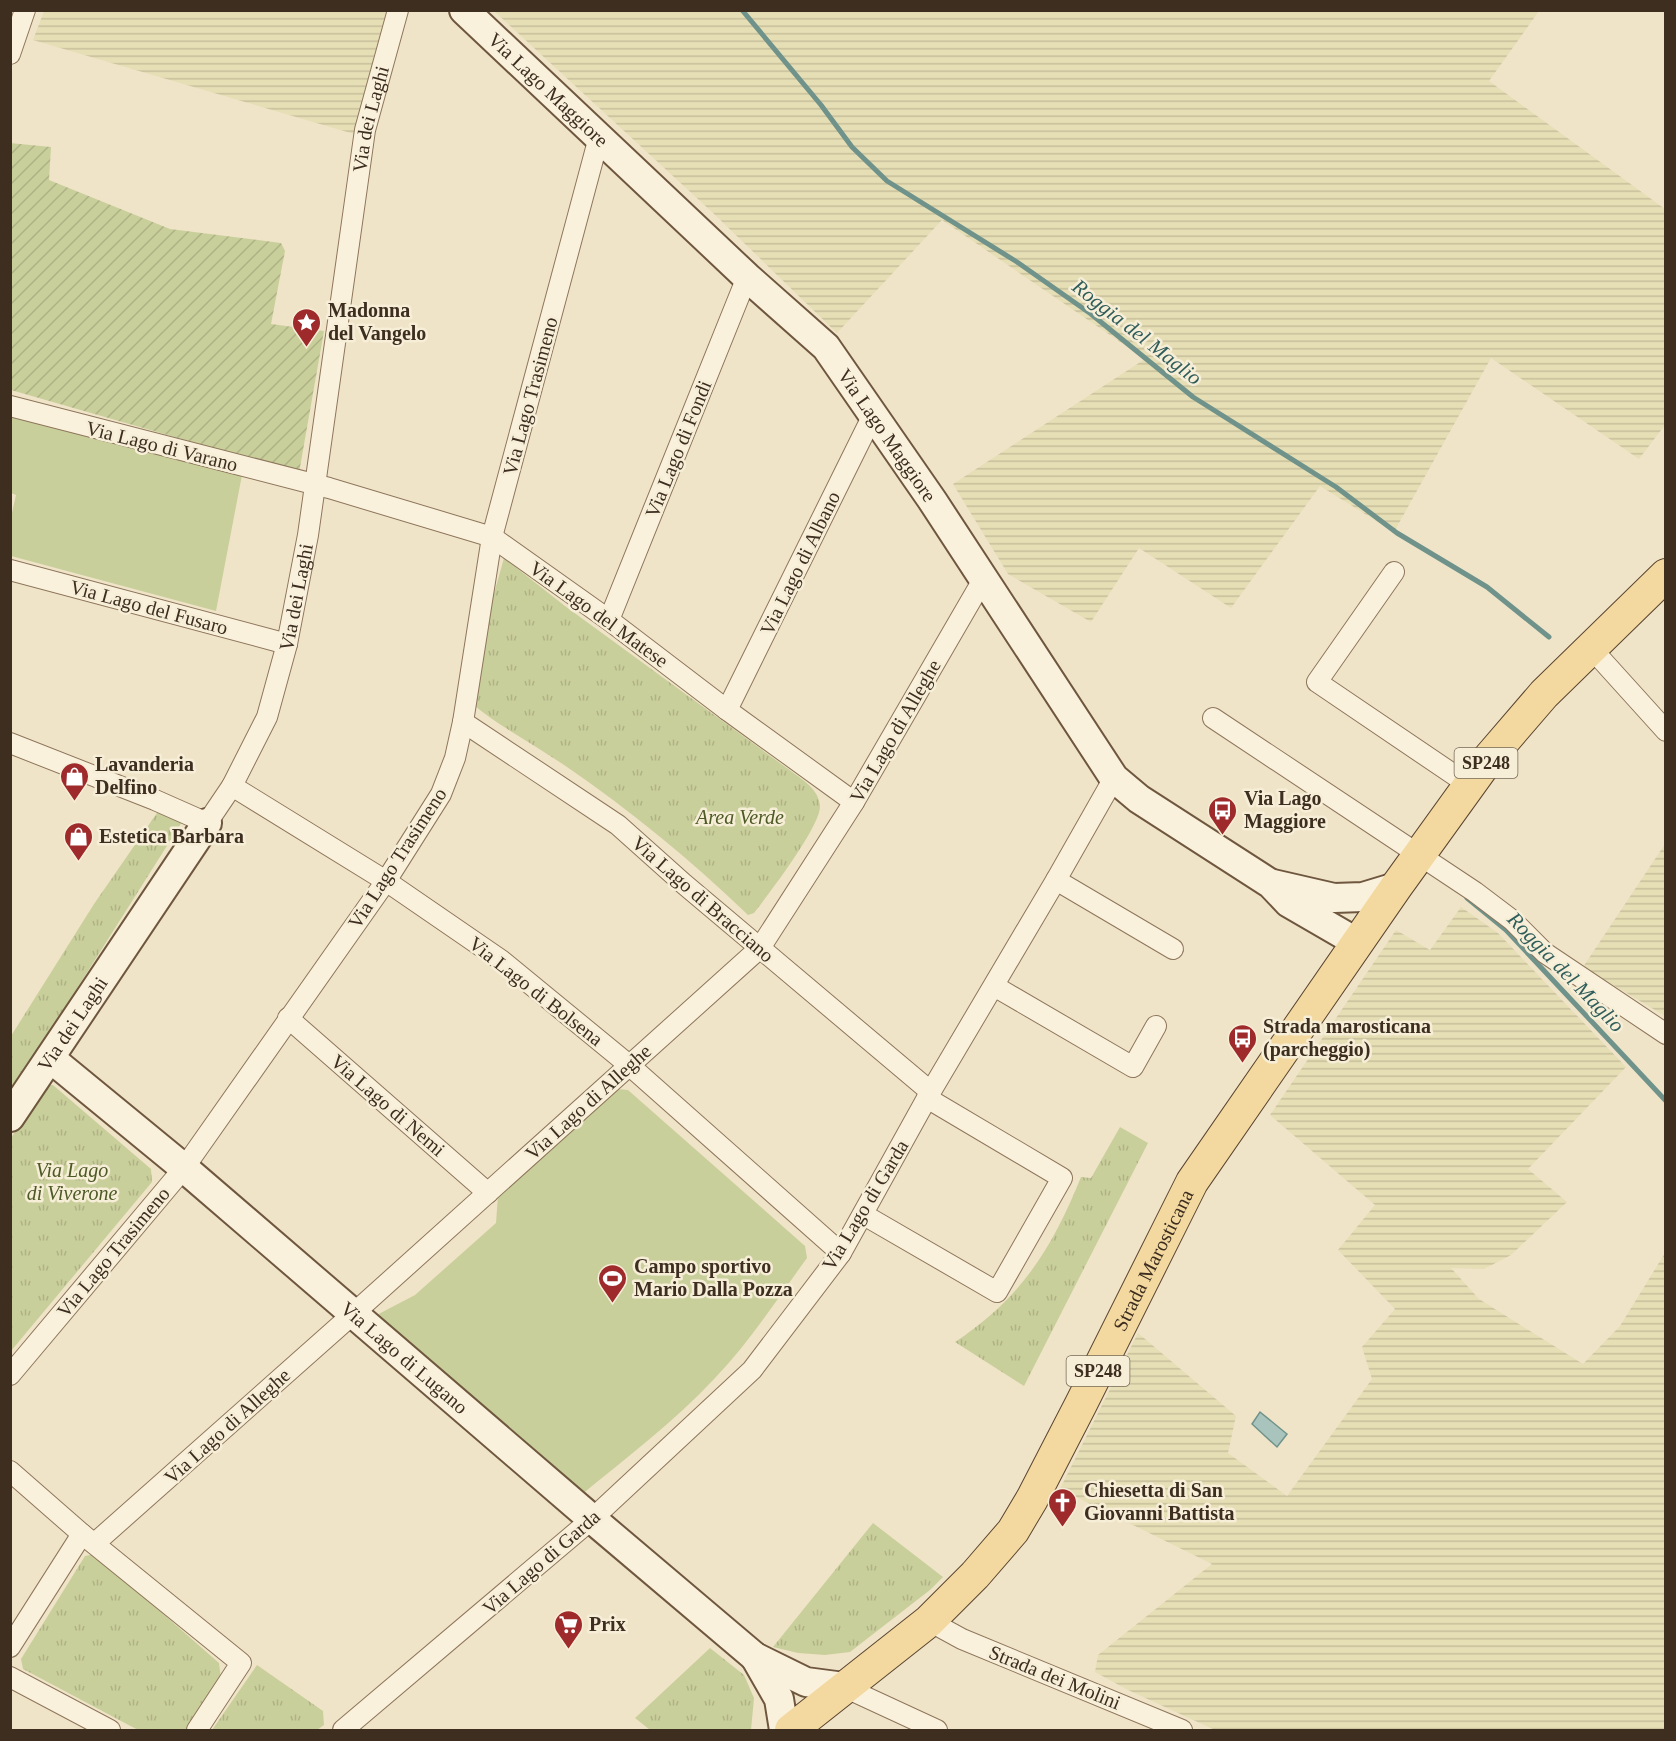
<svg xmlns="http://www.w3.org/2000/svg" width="1676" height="1741" viewBox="0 0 1676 1741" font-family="'Times New Roman',serif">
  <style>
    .farmland { fill: url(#farmland-rules) }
    .grass { fill: url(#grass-tufts) }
    .garden { fill: url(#garden-furrows) }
    .pitch { fill: #c9cf9b }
    .water { fill: #a9c4bc; stroke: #6f938a; stroke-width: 1.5 }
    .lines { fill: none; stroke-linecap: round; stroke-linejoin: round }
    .stream { stroke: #6f938a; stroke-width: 5 }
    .street-casing { stroke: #8d765c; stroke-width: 22 }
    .secondary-casing { stroke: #6f573f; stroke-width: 32 }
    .primary-casing { stroke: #5b4430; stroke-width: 34 }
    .street { stroke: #faf1dc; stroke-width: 20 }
    .secondary { stroke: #faf1dc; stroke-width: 28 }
    .primary { stroke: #f3d9a0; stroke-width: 32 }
    .labels { text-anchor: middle; stroke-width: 5; stroke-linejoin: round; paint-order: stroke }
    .shield { fill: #f7eed8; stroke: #756857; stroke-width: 1.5 }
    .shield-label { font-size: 18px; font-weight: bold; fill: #3d2e20 }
    .street-label { font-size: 20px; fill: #3d2e20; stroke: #f7eed8 }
    .poi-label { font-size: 20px; font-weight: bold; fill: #3d2e20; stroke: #f7eed8; text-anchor: start }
    .park-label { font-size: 20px; font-style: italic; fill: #4d5a26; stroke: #f7eed8 }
    .water-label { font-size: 21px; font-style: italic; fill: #2f5d5a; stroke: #f7eed8 }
  </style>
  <defs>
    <pattern id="farmland-rules" width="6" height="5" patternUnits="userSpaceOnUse" patternTransform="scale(1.5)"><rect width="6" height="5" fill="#e6deb5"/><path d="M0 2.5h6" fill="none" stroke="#c6bf9b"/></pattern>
    <pattern id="grass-tufts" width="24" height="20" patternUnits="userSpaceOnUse" patternTransform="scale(1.5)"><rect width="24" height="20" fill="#c9cf9b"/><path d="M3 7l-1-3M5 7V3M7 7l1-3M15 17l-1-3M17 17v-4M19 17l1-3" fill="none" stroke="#aeb285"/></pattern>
    <pattern id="garden-furrows" width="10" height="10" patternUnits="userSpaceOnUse" patternTransform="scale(1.5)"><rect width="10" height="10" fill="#c9cf9b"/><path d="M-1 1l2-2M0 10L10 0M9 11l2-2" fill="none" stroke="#aeb285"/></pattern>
  </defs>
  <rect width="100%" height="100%" fill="#f0e4c8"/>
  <g class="farmland">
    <path d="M44 11H391L361 136 33 40Z"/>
    <path d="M494 11H1539L1489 81 1665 209V425L1639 459 1491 358 1394 532 1320 486 1231 608 1139 548 1091 622 1008 574 953 484 1145 359 942 220 837 333 712 212Z"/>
    <path d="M1665 844 1666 1016H1665L1583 967Z"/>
    <path d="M1461 907 1498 933 1626 1067 1528 1169 1567 1202 1511 1255 1484 1269 1451 1268 1479 1299 1583 1364 1620 1326 1665 1253V1730H1215L1128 1690 1095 1672 1098 1655 1212 1564 1060 1489 1138 1333 1236 1416 1228 1453 1287 1496 1372 1379 1362 1347 1395 1309 1338 1250 1375 1205 1270 1115 1396 930 1430 950Z"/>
  </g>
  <g class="grass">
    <path d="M504 558 565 606 795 774C806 782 819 791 820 806 821 826 768 895 754 913L748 915C692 861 631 811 567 767 535 745 500 727 471 703L475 661Z"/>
    <path d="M159 810 182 822 40 1047 11 1090V1036L94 904Z"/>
    <path d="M45 1085H53L151 1169 152 1182 11 1351V1138Z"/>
    <path d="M1120 1127 1148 1143 1024 1386 955 1342C1021 1298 1052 1249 1081 1177L1091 1178Z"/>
    <path d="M873 1523 943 1577 930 1590 850 1652 825 1655 798 1653 773 1647Z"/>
    <path d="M95 1554 219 1663 221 1679 188 1730H138L23 1669 21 1659 85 1556Z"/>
    <path d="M710 1648 744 1675 754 1698 751 1730H650L635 1718Z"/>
    <path d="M257 1665 323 1711 324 1725 317 1730H212Z"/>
  </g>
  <path class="garden" d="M10 143 51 147 49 180 170 229 281 243 285 251 271 324 324 331 299 473 11 390Z"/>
  <g class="pitch">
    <path d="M10 415 242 475 216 611 11 556V517L16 495 11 493Z"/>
    <path d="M618 1089 628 1090 805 1246 807 1258C777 1299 750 1342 715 1378 674 1422 626 1458 580 1496L371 1318 415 1295 496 1223 498 1195Z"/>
  </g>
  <path class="water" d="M1260 1412 1287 1434 1277 1447 1252 1424Z"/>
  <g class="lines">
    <g class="stream">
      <path d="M742 10 821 105 852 147 887 181 1017 262 1091 314 1193 397 1336 487 1397 533 1487 587 1549 637"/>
      <path d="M1467 898 1506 930 1666 1101"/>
    </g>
    <defs>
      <g id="street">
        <path d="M10 54 25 10"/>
        <path d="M10 406 329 488 492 537 609 620 727 710 854 802"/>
        <path d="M10 570 287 644"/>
        <path d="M1394 572 1317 682 1469 785"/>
        <path d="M609 620 747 277"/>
        <path d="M1591 648 1666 731"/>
        <path d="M727 710 873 415"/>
        <path d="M1213 718 1475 892 1512 920 1545 953 1666 1034"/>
        <path d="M463 722 618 825 684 884 931 1092"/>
        <path id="s1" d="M10 743 155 800 207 823 232 786 267 717 287 644 308 535 365 130 398 10"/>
        <path d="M232 786 386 881 501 960 629 1065 841 1253"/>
        <path d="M1056 880 1173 949"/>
        <path d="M994 986 1133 1067 1156 1026"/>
        <path d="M288 1018 488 1193"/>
        <path d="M864 1215 997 1292 1062 1178 927 1098"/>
        <path d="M10 1375 184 1168 386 881 441 794 455 758 463 722 492 537 599 137"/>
        <path d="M10 1471 82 1534 241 1663 197 1730"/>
        <path d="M95 1543 353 1314 760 948 854 802 984 578"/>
        <path d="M929 1621 962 1639 1182 1730"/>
        <path d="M10 1647 82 1534"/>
        <path d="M10 1677 110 1730"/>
        <path d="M844 1687 937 1730"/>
        <path d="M343 1730 592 1519 752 1370 841 1253 927 1098 1056 880 1114 778"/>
      </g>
      <g id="secondary">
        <path id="s2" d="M464 10 747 277 826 347 932 500 1114 778 1139 799 1271 884 1289 903 1358 943"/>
        <path d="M1273 884 1334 898 1363 897 1396 887"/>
        <path id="s3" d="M50 1058 184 1168 592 1519 755 1657 806 1682 844 1687"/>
        <path id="s4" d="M10 1117 207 823"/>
        <path d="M755 1657 779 1699 784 1730"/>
      </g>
      <g id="primary">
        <path id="s5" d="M791 1730 929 1621 975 1575 1013 1531 1032 1499 1081 1404 1192 1182 1396 887 1489 758 1544 694 1666 575"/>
      </g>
    </defs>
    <use href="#street" class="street-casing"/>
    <use href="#secondary" class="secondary-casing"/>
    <use href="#primary" class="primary-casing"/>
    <use href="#street" class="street"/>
    <use href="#secondary" class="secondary"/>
    <use href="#primary" class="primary"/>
  </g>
  <defs>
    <symbol id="sight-pin" viewBox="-11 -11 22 30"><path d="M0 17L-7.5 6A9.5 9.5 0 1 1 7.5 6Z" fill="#9e2a2b" stroke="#f7eed8"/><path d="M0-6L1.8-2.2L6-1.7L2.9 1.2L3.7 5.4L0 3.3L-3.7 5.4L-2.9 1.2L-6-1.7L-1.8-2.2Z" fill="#fff"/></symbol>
    <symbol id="shop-pin" viewBox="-11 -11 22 30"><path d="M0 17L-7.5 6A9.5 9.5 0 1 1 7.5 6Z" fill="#9e2a2b" stroke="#f7eed8"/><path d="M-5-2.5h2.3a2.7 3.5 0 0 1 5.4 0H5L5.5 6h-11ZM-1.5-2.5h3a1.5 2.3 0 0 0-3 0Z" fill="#fff"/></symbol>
    <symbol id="bus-pin" viewBox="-11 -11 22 30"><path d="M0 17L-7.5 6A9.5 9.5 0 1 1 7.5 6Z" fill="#9e2a2b" stroke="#f7eed8"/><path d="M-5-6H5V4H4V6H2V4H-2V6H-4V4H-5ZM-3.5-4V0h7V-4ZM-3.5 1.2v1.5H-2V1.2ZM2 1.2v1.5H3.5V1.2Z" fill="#fff"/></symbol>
    <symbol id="stadium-pin" viewBox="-11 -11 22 30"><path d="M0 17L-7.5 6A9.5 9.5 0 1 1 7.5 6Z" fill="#9e2a2b" stroke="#f7eed8"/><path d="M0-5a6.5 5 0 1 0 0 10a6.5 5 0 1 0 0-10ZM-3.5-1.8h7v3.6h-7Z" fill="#fff"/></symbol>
    <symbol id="church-pin" viewBox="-11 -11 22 30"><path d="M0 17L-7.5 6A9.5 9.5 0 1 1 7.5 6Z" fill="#9e2a2b" stroke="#f7eed8"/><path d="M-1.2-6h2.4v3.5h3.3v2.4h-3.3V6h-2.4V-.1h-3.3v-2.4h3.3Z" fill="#fff"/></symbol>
    <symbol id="supermarket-pin" viewBox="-11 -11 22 30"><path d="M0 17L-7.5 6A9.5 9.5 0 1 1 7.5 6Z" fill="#9e2a2b" stroke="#f7eed8"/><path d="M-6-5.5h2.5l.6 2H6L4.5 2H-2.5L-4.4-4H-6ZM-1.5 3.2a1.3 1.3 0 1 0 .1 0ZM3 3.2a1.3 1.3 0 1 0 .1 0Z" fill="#fff"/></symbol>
  </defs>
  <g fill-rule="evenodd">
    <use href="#sight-pin" x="290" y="306" width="33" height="45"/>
    <use href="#shop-pin" x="58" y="760" width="33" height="45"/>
    <use href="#bus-pin" x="1206" y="794" width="33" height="45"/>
    <use href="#shop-pin" x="62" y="820" width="33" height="45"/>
    <use href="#bus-pin" x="1226" y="1022" width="33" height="45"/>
    <use href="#stadium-pin" x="596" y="1262" width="33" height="45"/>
    <use href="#church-pin" x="1046" y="1486" width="33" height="45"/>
    <use href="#supermarket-pin" x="552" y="1608" width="33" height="45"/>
  </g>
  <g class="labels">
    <g class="shield">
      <rect x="1454.5" y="748" width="63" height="30" rx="4.5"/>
      <rect x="1066.5" y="1356" width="63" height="30" rx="4.5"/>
    </g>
    <g class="shield-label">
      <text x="1486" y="769">SP248</text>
      <text x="1098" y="1377">SP248</text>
    </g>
    <g class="street-label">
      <text dy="7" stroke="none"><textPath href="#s2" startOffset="116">Via Lago Maggiore</textPath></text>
      <text dy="7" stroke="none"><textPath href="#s1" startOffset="942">Via dei Laghi</textPath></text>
      <text transform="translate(530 396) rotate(-75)" y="7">Via Lago Trasimeno</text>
      <text dy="7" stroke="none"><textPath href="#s2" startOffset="602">Via Lago Maggiore</textPath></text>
      <text transform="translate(162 446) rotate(14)" y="7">Via Lago di Varano</text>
      <text transform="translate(678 449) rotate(-68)" y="7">Via Lago di Fondi</text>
      <text transform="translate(800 563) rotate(-64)" y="7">Via Lago di Albano</text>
      <text dy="7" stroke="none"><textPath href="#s1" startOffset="458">Via dei Laghi</textPath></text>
      <text transform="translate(149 607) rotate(15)" y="7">Via Lago del Fusaro</text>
      <text transform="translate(599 614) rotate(36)" y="7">Via Lago del Matese</text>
      <text transform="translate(895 731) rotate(-60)" y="7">Via Lago di Alleghe</text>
      <text transform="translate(397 858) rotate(-57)" y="7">Via Lago Trasimeno</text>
      <text transform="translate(703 899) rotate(41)" y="7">Via Lago di Bracciano</text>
      <text transform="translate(536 991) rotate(38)" y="7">Via Lago di Bolsena</text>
      <text dy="7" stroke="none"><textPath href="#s4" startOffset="112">Via dei Laghi</textPath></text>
      <text transform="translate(588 1102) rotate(-42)" y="7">Via Lago di Alleghe</text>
      <text transform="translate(388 1105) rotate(41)" y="7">Via Lago di Nemi</text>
      <text transform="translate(865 1205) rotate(-59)" y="7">Via Lago di Garda</text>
      <text transform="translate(113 1252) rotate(-50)" y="7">Via Lago Trasimeno</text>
      <text dy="7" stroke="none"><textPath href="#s5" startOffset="604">Strada Marosticana</textPath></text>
      <text dy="7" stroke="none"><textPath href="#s3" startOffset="464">Via Lago di Lugano</textPath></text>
      <text transform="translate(227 1426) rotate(-42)" y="7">Via Lago di Alleghe</text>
      <text transform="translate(541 1562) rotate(-41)" y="7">Via Lago di Garda</text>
      <text transform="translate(1055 1677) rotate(22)" y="7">Strada dei Molini</text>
    </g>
    <g class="poi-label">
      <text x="328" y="317">Madonna<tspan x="328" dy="23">del Vangelo</tspan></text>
      <text x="95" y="771">Lavanderia<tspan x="95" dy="23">Delfino</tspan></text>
      <text x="1244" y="805">Via Lago<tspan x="1244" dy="23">Maggiore</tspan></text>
      <text x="99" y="843">Estetica Barbara</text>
      <text x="1263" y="1033">Strada marosticana<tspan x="1263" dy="23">(parcheggio)</tspan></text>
      <text x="634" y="1273">Campo sportivo<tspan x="634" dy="23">Mario Dalla Pozza</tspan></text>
      <text x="1084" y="1497">Chiesetta di San<tspan x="1084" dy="23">Giovanni Battista</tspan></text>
      <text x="589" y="1631">Prix</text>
    </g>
    <g class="park-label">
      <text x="740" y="824">Area Verde</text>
      <text x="72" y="1177">Via Lago<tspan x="72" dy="23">di Viverone</tspan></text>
    </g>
    <g class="water-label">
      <text transform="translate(1137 332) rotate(38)" y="7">Roggia del Maglio</text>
      <text transform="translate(1566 972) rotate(46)" y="7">Roggia del Maglio</text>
    </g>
  </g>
  <rect width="1676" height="1741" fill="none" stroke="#3d2e20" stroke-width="24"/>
</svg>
